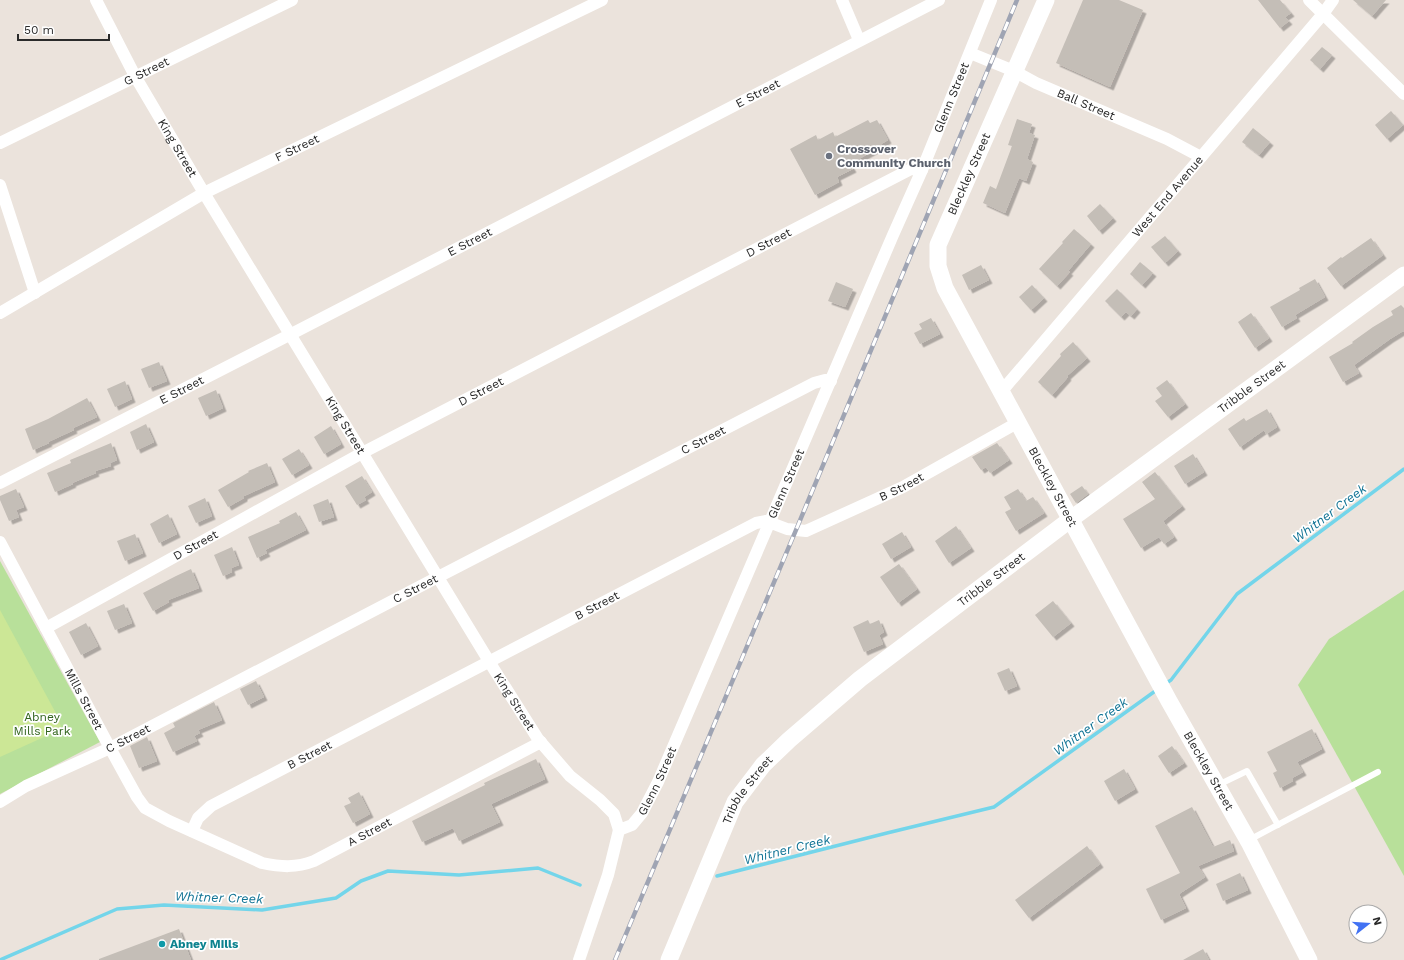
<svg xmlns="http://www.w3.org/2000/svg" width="1404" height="960" viewBox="0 0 1404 960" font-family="'Work Sans',sans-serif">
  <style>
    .green { fill: #b8e09a }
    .pitch { fill: #cce796 }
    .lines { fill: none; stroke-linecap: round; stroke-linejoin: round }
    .stream { stroke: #73d5ea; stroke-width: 3.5 }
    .building { fill: #c4beb7; filter: url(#shadow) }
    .lane { stroke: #fff; stroke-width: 6 }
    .street { stroke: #fff; stroke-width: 12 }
    .secondary { stroke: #fff; stroke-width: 17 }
    .rail-casing { stroke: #9fa4b3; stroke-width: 4.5 }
    .rail { stroke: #fff; stroke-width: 3; stroke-dasharray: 9; stroke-linecap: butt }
    .worship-dot { fill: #6b7280; stroke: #fff; stroke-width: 1.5 }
    .culture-dot { fill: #0f9aa8; stroke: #fff; stroke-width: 1.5 }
    .labels { text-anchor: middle; stroke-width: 3.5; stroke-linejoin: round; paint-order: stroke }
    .street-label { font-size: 12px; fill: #2a2a2a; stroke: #fff }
    .worship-label { font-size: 12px; font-weight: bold; fill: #5b616d; stroke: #fff; text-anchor: start }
    .park-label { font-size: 12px; fill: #32641d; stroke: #fff }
    .culture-label { font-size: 12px; font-weight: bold; fill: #0d838f; stroke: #fff; text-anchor: start }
    .water-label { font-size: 13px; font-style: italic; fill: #127495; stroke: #fff }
  </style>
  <defs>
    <filter id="shadow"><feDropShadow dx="3.5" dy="3.5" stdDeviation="0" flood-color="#0004"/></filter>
  </defs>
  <rect width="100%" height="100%" fill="#ebe3dc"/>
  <g class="green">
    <path d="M0 561 100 742 0 794Z"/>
    <path d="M1404 590V876L1298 685 1329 639Z"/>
  </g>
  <path class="pitch" d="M0 610 58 717 61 727 55 732 0 757Z"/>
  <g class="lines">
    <g class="stream">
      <path d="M1165 684 1171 680 1237 594 1404 469"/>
      <path d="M717 876 887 833 994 807 1158 689"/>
      <path d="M0 960 117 909 164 905 262 910 336 898 361 881 388 871 459 875 538 868 580 885"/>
    </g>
  </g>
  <g class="building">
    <path d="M1083 0H1119L1143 10 1110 87 1056 63Z"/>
    <path d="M1258 0H1280L1291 13 1285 17 1289 21 1280 28Z"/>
    <path d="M1353 0H1386L1372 16Z"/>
    <path d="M1322 47 1332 55 1320 69 1310 60Z"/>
    <path d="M1391 111 1403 125 1387 139 1375 125Z"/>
    <path d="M1017 119 1032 124 1029 133 1035 135 1027 159 1033 162 1026 181 1019 178 1005 213 983 203 990 186 996 189 1012 146 1008 145Z"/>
    <path d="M868 120 870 123 877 120 888 140 881 144 882 146 850 164 853 169 837 177 839 182 815 195 790 149 816 135 818 140 833 132 835 137Z"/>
    <path d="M1253 128 1270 142 1259 155 1242 142Z"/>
    <path d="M1100 204 1113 218 1099 231 1087 216Z"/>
    <path d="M1074 229 1091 244 1068 271 1070 272 1057 286 1039 269 1063 243 1062 242Z"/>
    <path d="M1165 236 1178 251 1165 263 1151 247Z"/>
    <path d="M1371 238 1383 255 1341 286 1327 268 1341 257 1342 258Z"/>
    <path d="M1140 262 1153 273 1142 285 1130 274Z"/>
    <path d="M981 265 989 280 969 290 962 275Z"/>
    <path d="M1315 279 1325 297 1295 315 1297 318 1282 327 1270 307 1300 290 1299 288Z"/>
    <path d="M836 282 853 289 845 307 828 301Z"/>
    <path d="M1032 285 1044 298 1031 310 1019 297Z"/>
    <path d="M1117 289 1137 309 1131 316 1126 312 1121 317 1105 301Z"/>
    <path d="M1401 305 1404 308V332L1403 331 1390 339 1354 365 1359 373 1343 382 1329 357 1353 343 1352 342 1373 327 1393 315 1391 311Z"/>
    <path d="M1251 313 1269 338 1255 348 1238 322Z"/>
    <path d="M931 318 940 334 920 344 914 333 922 329 919 324Z"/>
    <path d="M1073 342 1087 358 1067 376 1068 377 1052 395 1038 382 1061 356 1060 354Z"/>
    <path d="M159 362 167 381 149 388 141 369Z"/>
    <path d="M1167 380 1185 404 1168 417 1155 401 1162 396 1156 388Z"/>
    <path d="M125 381 132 399 115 407 107 389Z"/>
    <path d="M216 390 223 408 206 416 198 398Z"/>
    <path d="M87 398 97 417 73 428 74 430 48 442 49 443 33 450 25 429 48 419Z"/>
    <path d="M1267 409 1277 427 1266 434 1264 430 1240 447 1228 429 1244 418 1246 421Z"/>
    <path d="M146 424 154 442 137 450 130 432Z"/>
    <path d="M331 426 341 444 324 454 314 437Z"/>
    <path d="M111 443 117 460 110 463 111 466 95 471 96 473 72 483 73 484 55 492 47 473 71 463 70 460Z"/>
    <path d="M997 443 1009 460 990 473 986 467 981 470 972 457Z"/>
    <path d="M299 449 309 465 292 475 282 459Z"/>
    <path d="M1193 454 1204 472 1185 484 1174 466Z"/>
    <path d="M267 463 275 482 244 496V498L228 507 218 490 249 472 248 471Z"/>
    <path d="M1155 472 1182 506 1163 521 1174 537 1164 544 1159 537 1141 548 1123 519 1155 499 1142 482Z"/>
    <path d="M362 476 372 492 364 497 366 500 357 505 345 486Z"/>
    <path d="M1082 486 1088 494 1076 503 1070 494Z"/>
    <path d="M16 489 24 507 16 510 19 517 9 521 0 500V496Z"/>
    <path d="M1018 489 1026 501 1033 497 1044 513 1016 531 1005 512 1011 509 1004 497Z"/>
    <path d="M205 498 212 516 196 523 188 506Z"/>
    <path d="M328 499 334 517 319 522 313 505Z"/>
    <path d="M296 512 306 530 265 550 267 553 257 558 248 537 280 523 279 521Z"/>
    <path d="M168 514 177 534 159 543 150 524Z"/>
    <path d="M956 526 971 548 949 563 935 541Z"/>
    <path d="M902 532 911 547 891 559 882 544Z"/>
    <path d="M135 534 143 553 125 561 117 541Z"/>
    <path d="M232 547 239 565 231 568 232 572 223 576 214 555Z"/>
    <path d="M899 564 917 589 898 603 880 577Z"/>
    <path d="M191 569 199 588 168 600 169 602 153 611 143 593 176 576Z"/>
    <path d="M1053 601 1071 623 1053 637 1035 615Z"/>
    <path d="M124 604 132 623 115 630 107 611Z"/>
    <path d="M868 620 870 624 879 620 884 632 879 635 883 644 864 652 853 627Z"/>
    <path d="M86 623 98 646 81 655 69 632Z"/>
    <path d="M1009 668 1017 686 1005 691 997 673Z"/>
    <path d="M256 681 264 697 248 705 240 689Z"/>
    <path d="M214 702 222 720 198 730 200 733 194 736 197 741 173 752 164 733 175 727 173 723Z"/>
    <path d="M1312 729 1322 749 1297 762 1303 772 1292 778 1293 781 1280 788 1273 773 1277 771 1267 752Z"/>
    <path d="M147 737 157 761 139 768 130 746Z"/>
    <path d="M1172 746 1184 763 1169 773 1158 756Z"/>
    <path d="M536 759 545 779 491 804 500 822 459 841 453 828 422 842 412 821 485 785 484 783Z"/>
    <path d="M1124 769 1135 789 1115 801 1104 781Z"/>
    <path d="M359 792 370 814 353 823 344 806 351 803 348 798Z"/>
    <path d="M1192 807 1213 847 1230 840 1234 851 1198 866 1205 877 1179 894 1186 908 1161 920 1146 889 1180 873 1155 826Z"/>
    <path d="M1087 846 1100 864 1029 918 1015 900Z"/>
    <path d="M1240 873 1248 890 1223 901 1216 884Z"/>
    <path d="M179 929 191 960H99V959Z"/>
    <path d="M1203 949 1209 960H1183Z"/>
  </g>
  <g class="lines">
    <g class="lane">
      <path d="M1218 785 1247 771 1278 825"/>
      <path d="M1249 840 1378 772"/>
    </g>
    <g class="street">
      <path id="s1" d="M96 0 135 76 204 193 495 671 538 739 570 776 600 800 614 814 619 830"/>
      <path d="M842 0 859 40"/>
      <path d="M1309 0 1404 94"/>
      <path id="s2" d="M970 53 1014 71 1036 83 1167 139 1201 157"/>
      <path id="s3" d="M0 143 292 0"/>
      <path d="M0 185 35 293"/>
      <path id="s4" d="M0 313 204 193 602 0"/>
      <path id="s5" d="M1001 392 1323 14 1333 0"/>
      <path id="s6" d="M0 483 299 330 939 0"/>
      <path id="s7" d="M0 542 110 748 137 797 145 808 169 821 262 863C281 867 296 868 314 861L541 742"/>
      <path id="s8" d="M46 628 362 453 911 169 922 170"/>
      <path id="s9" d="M0 802 26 786 110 748 438 577 814 383 825 380 831 381"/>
      <path id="s10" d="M619 830 632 825 642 813 658 782 893 235 922 170 991 0"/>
      <path id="s11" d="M192 831 198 818 211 806 756 523 766 521 787 529 806 531 903 487 1017 423"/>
      <path d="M579 960 608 875 619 830"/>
    </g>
    <g class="secondary">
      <path id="s12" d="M1046 0 938 245V266L945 288 1169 701 1249 842 1309 960"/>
      <path id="s13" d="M669 960 735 802 763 765 789 740 860 679 1071 519 1404 275"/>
    </g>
    <defs>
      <path id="rail" d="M615 960 796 530 1017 0"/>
    </defs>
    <use href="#rail" class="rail-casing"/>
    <use href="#rail" class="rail"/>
  </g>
  <circle class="worship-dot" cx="829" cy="156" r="4"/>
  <circle class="culture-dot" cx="162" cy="944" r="4"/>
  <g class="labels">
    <g class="street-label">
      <text dy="4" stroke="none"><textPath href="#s3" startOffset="163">G Street</textPath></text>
      <text dy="4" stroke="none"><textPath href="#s6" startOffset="852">E Street</textPath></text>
      <text dy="4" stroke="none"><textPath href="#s10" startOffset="809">Glenn Street</textPath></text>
      <text dy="4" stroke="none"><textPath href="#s2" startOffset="127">Ball Street</textPath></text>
      <text dy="4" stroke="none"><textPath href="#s1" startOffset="169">King Street</textPath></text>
      <text dy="4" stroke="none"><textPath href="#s4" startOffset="340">F Street</textPath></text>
      <text transform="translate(969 174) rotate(-66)" y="4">Bleckley Street</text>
      <text dy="4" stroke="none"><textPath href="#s5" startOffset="257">West End Avenue</textPath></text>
      <text dy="4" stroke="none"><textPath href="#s6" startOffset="528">E Street</textPath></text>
      <text dy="4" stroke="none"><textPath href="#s8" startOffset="819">D Street</textPath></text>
      <text dy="4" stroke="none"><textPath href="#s13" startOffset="836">Tribble Street</textPath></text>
      <text dy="4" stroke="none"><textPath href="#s6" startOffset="204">E Street</textPath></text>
      <text dy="4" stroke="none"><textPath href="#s8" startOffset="495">D Street</textPath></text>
      <text dy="4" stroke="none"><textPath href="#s1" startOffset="493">King Street</textPath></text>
      <text dy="4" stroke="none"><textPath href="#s9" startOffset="791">C Street</textPath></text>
      <text dy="4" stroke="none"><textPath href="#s10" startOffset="389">Glenn Street</textPath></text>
      <text dy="4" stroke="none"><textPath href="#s11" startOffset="803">B Street</textPath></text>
      <text dy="4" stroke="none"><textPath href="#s12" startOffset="538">Bleckley Street</textPath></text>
      <text dy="4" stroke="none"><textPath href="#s8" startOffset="171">D Street</textPath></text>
      <text dy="4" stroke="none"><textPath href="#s13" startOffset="512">Tribble Street</textPath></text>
      <text dy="4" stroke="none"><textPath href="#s9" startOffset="467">C Street</textPath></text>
      <text dy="4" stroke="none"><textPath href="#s11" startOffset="467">B Street</textPath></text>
      <text dy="4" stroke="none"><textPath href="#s7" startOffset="178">Mills Street</textPath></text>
      <text dy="4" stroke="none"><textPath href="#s1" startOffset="817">King Street</textPath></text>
      <text dy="4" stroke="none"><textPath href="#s9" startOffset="143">C Street</textPath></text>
      <text dy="4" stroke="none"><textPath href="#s11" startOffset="143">B Street</textPath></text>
      <text dy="4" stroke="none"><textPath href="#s12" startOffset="862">Bleckley Street</textPath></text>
      <text dy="4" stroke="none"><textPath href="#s10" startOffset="65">Glenn Street</textPath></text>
      <text dy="4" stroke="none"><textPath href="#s13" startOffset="188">Tribble Street</textPath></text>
      <text dy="4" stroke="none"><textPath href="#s7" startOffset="548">A Street</textPath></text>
    </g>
    <g class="worship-label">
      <text x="837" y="153">Crossover<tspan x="837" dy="14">Community Church</tspan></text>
    </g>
    <g class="park-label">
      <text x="42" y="721">Abney<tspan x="42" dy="14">Mills Park</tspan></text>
    </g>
    <g class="culture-label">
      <text x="170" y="948">Abney Mills</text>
    </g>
    <g class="water-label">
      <text transform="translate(1329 513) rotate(-37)" y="5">Whitner Creek</text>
      <text transform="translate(1090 726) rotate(-36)" y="5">Whitner Creek</text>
      <text transform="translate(787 849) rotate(-14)" y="5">Whitner Creek</text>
      <text transform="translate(219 897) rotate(2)" y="5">Whitner Creek</text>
    </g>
  </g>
  <g transform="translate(1368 924) rotate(73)"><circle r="19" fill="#ffffff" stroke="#aaaaaa"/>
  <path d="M0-3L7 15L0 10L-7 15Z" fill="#4272f3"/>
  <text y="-6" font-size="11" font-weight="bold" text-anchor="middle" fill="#2a2a2a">N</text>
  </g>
  <path d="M18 34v6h91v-6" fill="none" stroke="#2a2a2a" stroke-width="2"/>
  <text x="24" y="34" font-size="12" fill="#2a2a2a" stroke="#ffffff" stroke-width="3" paint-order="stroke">50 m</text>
</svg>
